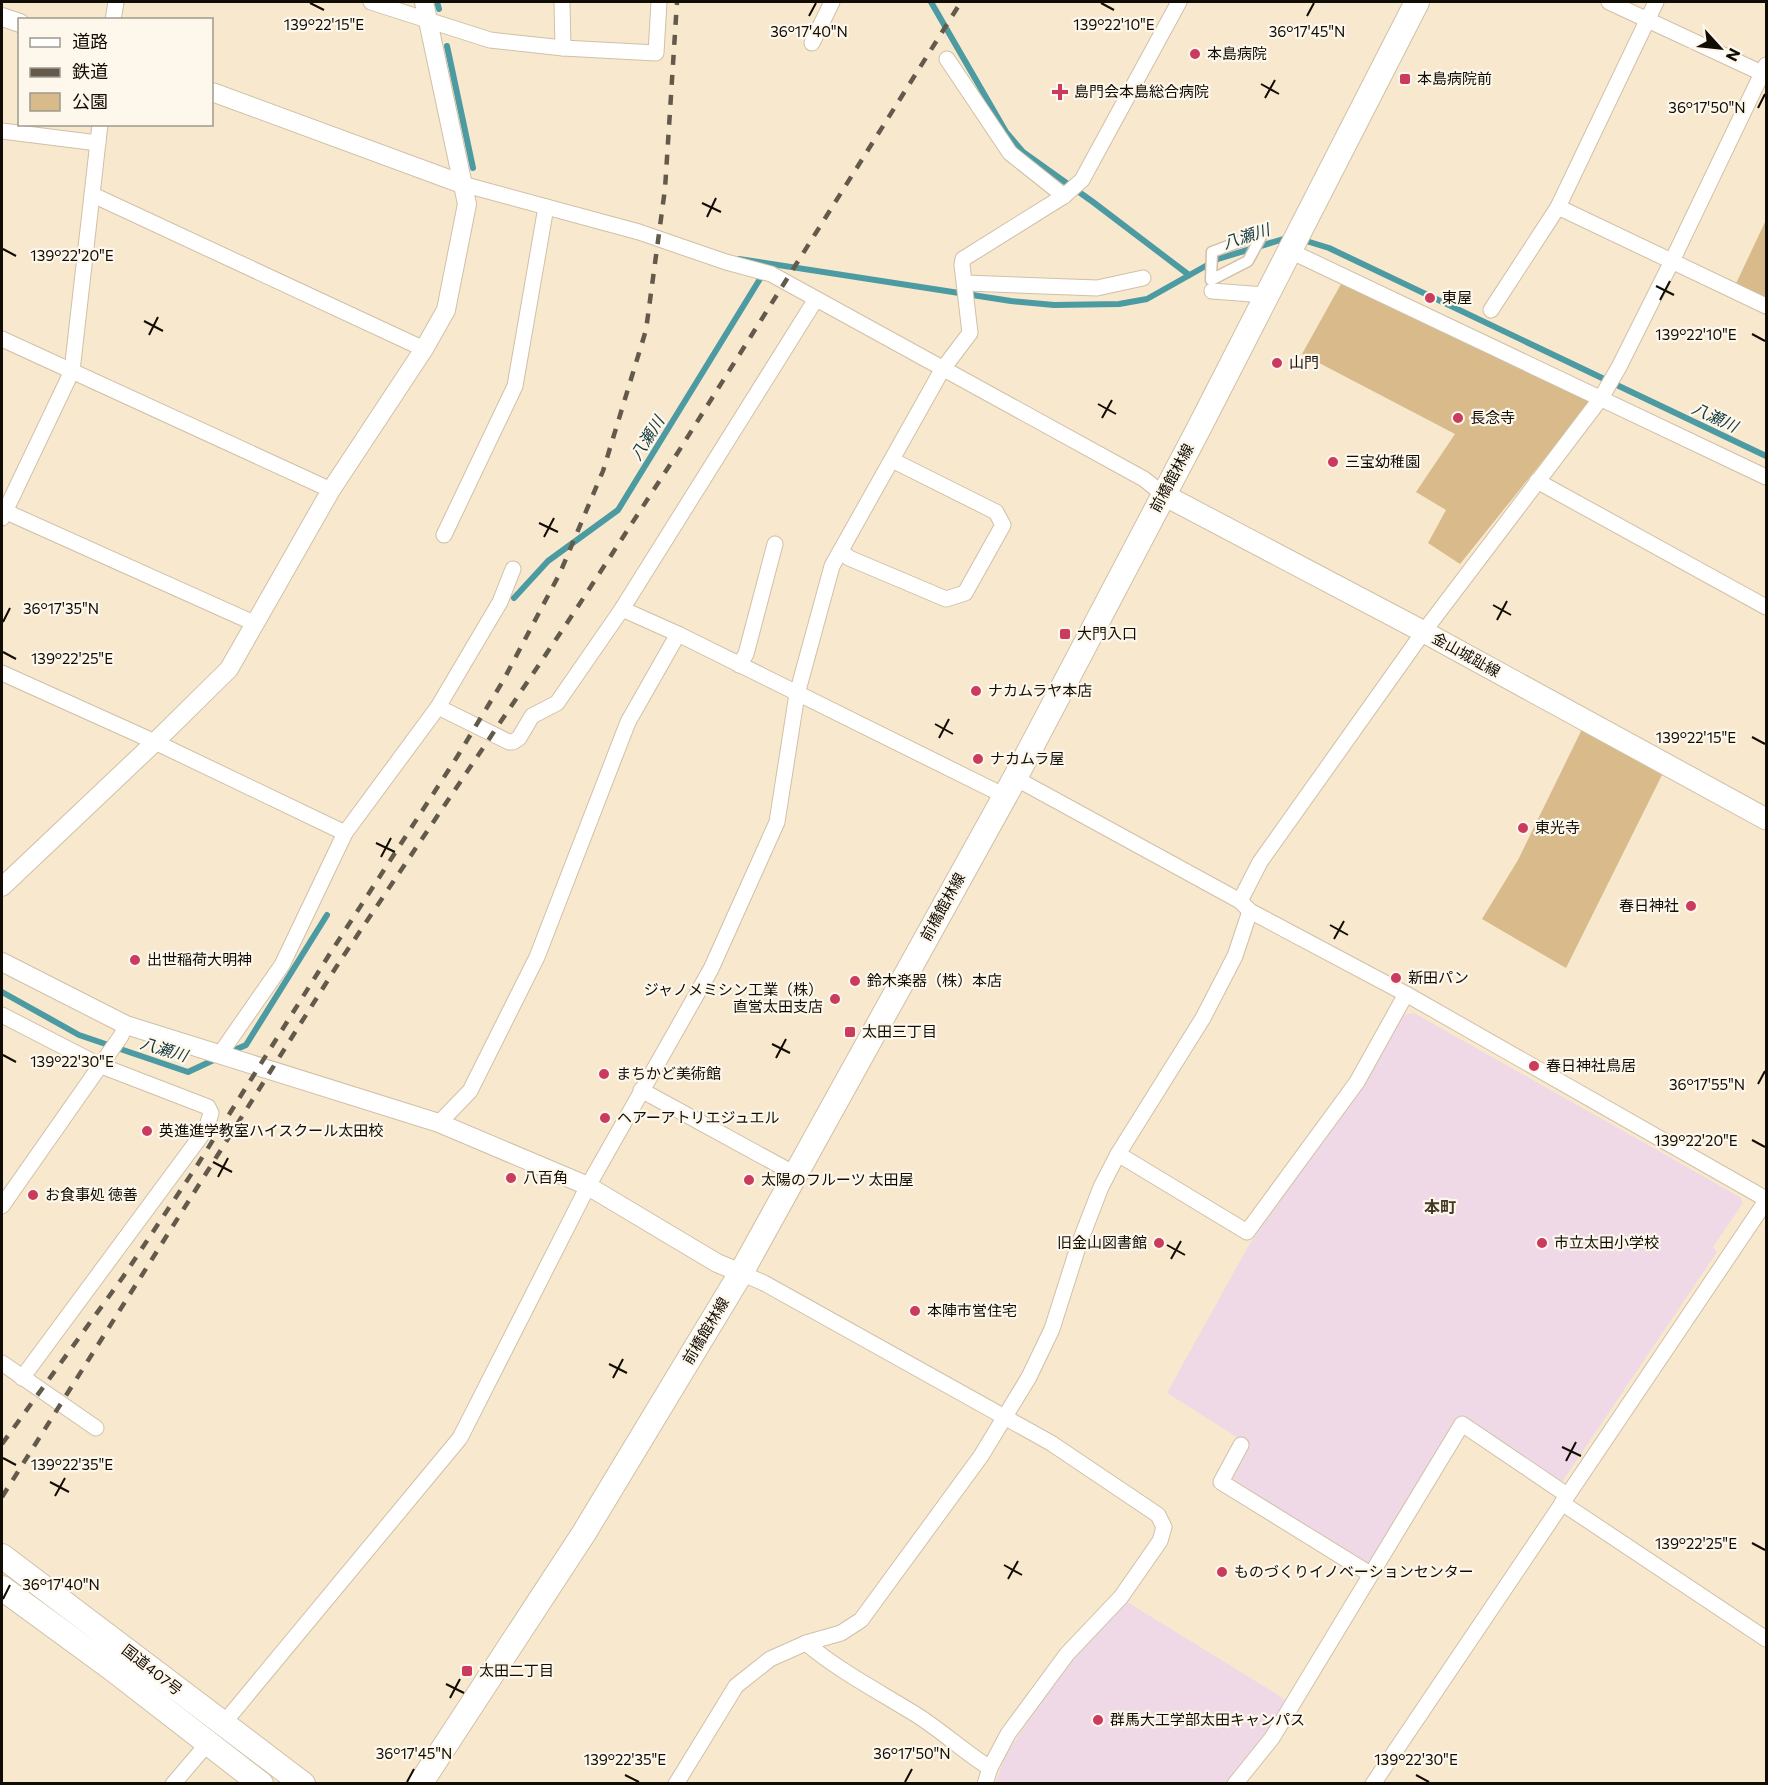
<svg xmlns="http://www.w3.org/2000/svg" width="1768" height="1785" viewBox="0 0 1768 1785" font-family="Commissioner,'Noto Sans JP',sans-serif">
  <style>
    .education { fill: #efd9e7 }
    .green { fill: #d8ba8b }
    .lines { fill: none; stroke-linecap: round; stroke-linejoin: round }
    .stream { stroke: #4c9aa2; stroke-width: 6 }
    .pedestrian-casing { stroke: #d0c0a6; stroke-width: 13 }
    .minor-casing { stroke: #d0c0a6; stroke-width: 17 }
    .tertiary-casing { stroke: #d0c0a6; stroke-width: 20 }
    .secondary-casing { stroke: #d0c0a6; stroke-width: 23 }
    .primary-casing { stroke: #d0c0a6; stroke-width: 26 }
    .trunk-casing { stroke: #d0c0a6; stroke-width: 26 }
    .pedestrian { stroke: #fff; stroke-width: 10 }
    .minor { stroke: #fff; stroke-width: 15 }
    .tertiary { stroke: #fff; stroke-width: 18 }
    .secondary { stroke: #fff; stroke-width: 21 }
    .primary { stroke: #fff; stroke-width: 24 }
    .trunk { stroke: #fff; stroke-width: 24 }
    .rail { stroke: #635a4c; stroke-width: 4.5; stroke-dasharray: 10 10; stroke-linecap: butt }
    .ticks { fill: none; stroke: #110c04; stroke-width: 2 }
    .poi-dot { fill: #ca3b5d; stroke: #fdf7ec; stroke-width: 2 }
    .labels { text-anchor: middle; stroke-width: 4.5; stroke-linejoin: round; paint-order: stroke }
    .poi-label { font-size: 15px; fill: #110c04; stroke: #fdf7ec; text-anchor: start }
    .street-label { font-size: 15px; fill: #110c04; stroke: #fdf7ec }
    .water-label { font-size: 16px; font-style: italic; fill: #12383c; stroke: #fdf7ec }
    .neighbourhood-label { font-size: 16px; font-weight: bold; fill: #463923; stroke: #fdf7ec }
    .ticks-label { font-size: 15px; text-anchor: middle; fill: #110c04; stroke: #fdf7ec; stroke-width: 4.5; stroke-linejoin: round; paint-order: stroke }
  </style>
  <rect width="100%" height="100%" fill="#f8e8ce"/>
  <g class="education">
    <path d="M1414 1013 1740 1197 1743 1203 1713 1247 1717 1252 1562 1482 1461 1415 1367 1567 1235 1484 1232 1474 1248 1444 1167 1393 1250 1243 1362 1087 1401 1015Z"/>
    <path d="M1124 1600 1286 1700 1270 1727 1226 1783 995 1784 1006 1754 1071 1659Z"/>
  </g>
  <g class="green">
    <path d="M1766 220V306L1733 290Z"/>
    <path d="M1341 284 1590 402 1460 564 1428 543 1446 510 1416 492 1455 434 1302 354Z"/>
    <path d="M1586 721 1667 765 1566 968 1482 919 1518 860Z"/>
  </g>
  <g class="lines">
    <g class="stream">
      <path d="M437 2 439 9"/>
      <path d="M931 2 1006 132 1023 152 1093 202 1189 275"/>
      <path d="M447 46 473 168"/>
      <path d="M1303 240 1329 248 1766 456"/>
      <path d="M739 259 1011 301 1054 305 1119 304 1147 299 1218 259 1290 237"/>
      <path d="M514 598 548 561 618 510 763 274"/>
      <path d="M2 992 79 1035 188 1072 218 1058"/>
      <path d="M230 1052 246 1045 327 915"/>
    </g>
    <defs>
      <path id="pedestrian" d="M1263 233 1248 261 1211 280 1212 252Z"/>
      <g id="minor">
        <path d="M371 2 490 40 563 48 656 53 659 2"/>
        <path d="M562 2 563 48"/>
        <path d="M1609 2 1766 75"/>
        <path d="M113 20 116 2"/>
        <path d="M812 43 832 2"/>
        <path d="M947 59 1010 153 1064 196"/>
        <path d="M2 131 98 143"/>
        <path d="M462 184 639 232 726 262 771 274 1144 479 1164 495"/>
        <path d="M93 195 424 349"/>
        <path d="M1558 207 1766 306"/>
        <path d="M1288 250 1766 477"/>
        <path d="M966 283 1097 288 1143 278"/>
        <path d="M1212 291 1265 295"/>
        <path d="M1491 310 1558 207 1656 2"/>
        <path d="M2 339 331 490"/>
        <path d="M1537 481 1766 607"/>
        <path d="M2 510 256 624"/>
        <path d="M2 518 72 371 100 124"/>
        <path d="M444 535 515 386 546 207"/>
        <path d="M841 551 849 558 946 599 965 593 1003 525 996 512 892 460"/>
        <path d="M622 609 678 634 1005 796"/>
        <path d="M739 665 746 654 775 544"/>
        <path d="M2 673 155 742 345 833"/>
        <path d="M438 707 509 742H513L519 738 532 716 557 703 622 609 816 299"/>
        <path d="M1015 778 1240 901 1250 911 1406 994 1766 1199"/>
        <path d="M1240 901 1260 862 1422 634 1601 398 1619 367 1672 261 1766 65"/>
        <path d="M2 1015 99 1065 208 1107 211 1113 206 1129 22 1378"/>
        <path d="M220 1054 282 965 345 833 438 707 500 602 513 569"/>
        <path d="M641 1090 795 1174"/>
        <path d="M439 1123 470 1091 537 957 628 722 678 634"/>
        <path d="M1118 1154 1247 1232 1357 1082 1406 994"/>
        <path d="M2 1206 121 1036 126 1025"/>
        <path d="M741 1273 764 1283 1051 1443 1158 1515 1164 1527 1160 1541 1121 1597 1067 1654 1008 1734 990 1768 985 1784"/>
        <path d="M2 1363 96 1428"/>
        <path d="M1241 1445 1221 1482 1370 1574"/>
        <path d="M1562 1503 1766 1639"/>
        <path d="M806 1643C839 1671 878 1691 915 1714 941 1730 964 1752 990 1768"/>
        <path d="M223 1724 460 1438 588 1186 711 969 777 822 797 694 832 566 942 370 970 333 962 265 963 259 1064 196 1082 180 1179 2"/>
        <path d="M173 1784 208 1743"/>
        <path d="M676 1784 736 1686 770 1659 806 1643 841 1633 861 1620 981 1456 1029 1377 1052 1329 1079 1244 1101 1187 1118 1154 1203 1018 1235 956 1250 911"/>
        <path d="M1235 1784 1272 1738 1462 1424 1567 1495"/>
        <path d="M1373 1784 1766 1201"/>
      </g>
      <g id="tertiary">
        <path d="M2 17 20 23"/>
        <path d="M212 92 462 184"/>
        <path d="M2 887 155 742 229 669 331 490 424 349 446 310 467 204 424 2"/>
        <path d="M2 962 126 1025 439 1123 588 1186 717 1263 741 1273"/>
      </g>
      <path id="secondary" d="M1164 495 1424 632 1766 819"/>
      <path id="primary" d="M420 1784 584 1533 741 1273 1015 778 1198 430 1417 2"/>
      <g id="trunk">
        <path d="M2 1556 303 1784"/>
        <path d="M2 1588 110 1667 261 1784"/>
      </g>
    </defs>
    <use href="#pedestrian" class="pedestrian-casing"/>
    <use href="#minor" class="minor-casing"/>
    <use href="#tertiary" class="tertiary-casing"/>
    <use href="#secondary" class="secondary-casing"/>
    <use href="#primary" class="primary-casing"/>
    <use href="#trunk" class="trunk-casing"/>
    <use href="#pedestrian" class="pedestrian"/>
    <use href="#minor" class="minor"/>
    <use href="#tertiary" class="tertiary"/>
    <use href="#secondary" class="secondary"/>
    <use href="#primary" class="primary"/>
    <use href="#trunk" class="trunk"/>
    <g class="rail">
      <path d="M2 1444 123 1277 198 1164 329 955 457 757 503 681 560 573 603 471 646 330 665 189 677 2"/>
      <path d="M2 1497 340 961 573 614 675 457 961 2"/>
    </g>
  </g>
  <path class="ticks" d="M310 3 324 10M1101 3 1114 10M809 16 816 3M1307 16 1314 3M1261 84 1279 94M1265 98 1275 80M1758 108 1765 94M702 203 721 212M707 217 716 198M3 249 16 256M1656 286 1674 295M1660 300 1670 281M144 321 163 331M1752 334 1765 341M149 335 158 317M1098 404 1116 414M1102 418 1112 400M539 523 558 532M544 537 554 518M1493 605 1511 615M1497 620 1507 601M3 622 10 608M3 652 16 659M935 724 953 734M1752 737 1765 744M939 738 949 719M376 843 395 852M381 857 391 838M1330 925 1348 935M1334 939 1344 921M772 1044 790 1053M3 1055 16 1062M776 1058 786 1039M1758 1084 1765 1071M1752 1140 1765 1147M213 1162 232 1172M218 1177 228 1158M1167 1245 1185 1255M1171 1259 1181 1241M609 1364 627 1373M613 1378 623 1359M1562 1447 1581 1456M3 1458 16 1465M1566 1461 1576 1442M50 1482 69 1492M55 1496 65 1478M1752 1543 1765 1550M1004 1565 1022 1575M1008 1579 1018 1561M3 1599 10 1585M446 1684 464 1693M450 1698 460 1679M625 1775 639 1782M1416 1775 1429 1782M407 1782 414 1769M905 1782 912 1769"/>
  <g class="poi-dot">
    <circle cx="1195" cy="54" r="6"/>
    <rect x="1399" y="73" width="12" height="12" rx="3"/>
    <path d="M1057 83h6v6h6v6h-6v6h-6v-6h-6v-6h6z"/>
    <circle cx="1430" cy="298" r="6"/>
    <circle cx="1277" cy="363" r="6"/>
    <circle cx="1458" cy="418" r="6"/>
    <circle cx="1333" cy="462" r="6"/>
    <rect x="1059" y="628" width="12" height="12" rx="3"/>
    <circle cx="976" cy="691" r="6"/>
    <circle cx="978" cy="759" r="6"/>
    <circle cx="1523" cy="828" r="6"/>
    <circle cx="1691" cy="906" r="6"/>
    <circle cx="135" cy="960" r="6"/>
    <circle cx="1396" cy="978" r="6"/>
    <circle cx="855" cy="981" r="6"/>
    <circle cx="835" cy="999" r="6"/>
    <rect x="844" y="1026" width="12" height="12" rx="3"/>
    <circle cx="1534" cy="1066" r="6"/>
    <circle cx="604" cy="1074" r="6"/>
    <circle cx="605" cy="1118" r="6"/>
    <circle cx="147" cy="1131" r="6"/>
    <circle cx="511" cy="1178" r="6"/>
    <circle cx="749" cy="1180" r="6"/>
    <circle cx="33" cy="1195" r="6"/>
    <circle cx="1159" cy="1243" r="6"/>
    <circle cx="1542" cy="1243" r="6"/>
    <circle cx="915" cy="1311" r="6"/>
    <circle cx="1222" cy="1572" r="6"/>
    <rect x="461" y="1665" width="12" height="12" rx="3"/>
    <circle cx="1098" cy="1720" r="6"/>
  </g>
  <g class="labels">
    <g class="poi-label">
      <text x="1207" y="59">本島病院</text>
      <text x="1417" y="84">本島病院前</text>
      <text x="1074" y="97">島門会本島総合病院</text>
      <text x="1442" y="303">東屋</text>
      <text x="1289" y="368">山門</text>
      <text x="1470" y="423">長念寺</text>
      <text x="1345" y="467">三宝幼稚園</text>
      <text x="1077" y="639">大門入口</text>
      <text x="988" y="696">ナカムラヤ本店</text>
      <text x="990" y="764">ナカムラ屋</text>
      <text x="1535" y="833">東光寺</text>
      <text x="1679" y="911" text-anchor="end">春日神社</text>
      <text x="147" y="965">出世稲荷大明神</text>
      <text x="1408" y="983">新田パン</text>
      <text x="867" y="986">鈴木楽器（株）本店</text>
      <text x="823" y="995" text-anchor="end">ジャノメミシン工業（株）<tspan x="823" dy="17">直営太田支店</tspan></text>
      <text x="862" y="1037">太田三丁目</text>
      <text x="1546" y="1071">春日神社鳥居</text>
      <text x="616" y="1079">まちかど美術館</text>
      <text x="617" y="1123">ヘアーアトリエジュエル</text>
      <text x="159" y="1136">英進進学教室ハイスクール太田校</text>
      <text x="523" y="1183">八百角</text>
      <text x="761" y="1185">太陽のフルーツ 太田屋</text>
      <text x="45" y="1200">お食事処 徳善</text>
      <text x="1147" y="1248" text-anchor="end">旧金山図書館</text>
      <text x="1554" y="1248">市立太田小学校</text>
      <text x="927" y="1316">本陣市営住宅</text>
      <text x="1234" y="1577">ものづくりイノベーションセンター</text>
      <text x="479" y="1676">太田二丁目</text>
      <text x="1110" y="1725">群馬大工学部太田キャンパス</text>
    </g>
    <g class="street-label">
      <text transform="translate(1172 478) rotate(-62)" y="5">前橋館林線</text>
      <text transform="translate(1466 655) rotate(29)" y="5">金山城趾線</text>
      <text transform="translate(943 907) rotate(-61)" y="5">前橋館林線</text>
      <text transform="translate(706 1331) rotate(-59)" y="5">前橋館林線</text>
      <text transform="translate(152 1670) rotate(38)" y="5">国道407号</text>
    </g>
    <g class="water-label">
      <text transform="translate(1246 236) rotate(-18)" y="6">八瀬川</text>
      <text transform="translate(1715 417) rotate(25)" y="6">八瀬川</text>
      <text transform="translate(647 438) rotate(-58)" y="6">八瀬川</text>
      <text transform="translate(164 1049) rotate(17)" y="6">八瀬川</text>
    </g>
    <g class="neighbourhood-label">
      <text x="1440" y="1213">本町</text>
    </g>
  </g>
  <g class="ticks-label">
    <text x="324" y="30">139°22'15"E</text>
    <text x="1114" y="30">139°22'10"E</text>
    <text x="809" y="37">36°17'40"N</text>
    <text x="1307" y="37">36°17'45"N</text>
    <text x="1707" y="113">36°17'50"N</text>
    <text x="72" y="261">139°22'20"E</text>
    <text x="1696" y="340">139°22'10"E</text>
    <text x="61" y="614">36°17'35"N</text>
    <text x="72" y="664">139°22'25"E</text>
    <text x="1696" y="743">139°22'15"E</text>
    <text x="72" y="1067">139°22'30"E</text>
    <text x="1707" y="1090">36°17'55"N</text>
    <text x="1696" y="1146">139°22'20"E</text>
    <text x="72" y="1470">139°22'35"E</text>
    <text x="1696" y="1549">139°22'25"E</text>
    <text x="61" y="1590">36°17'40"N</text>
    <text x="414" y="1759">36°17'45"N</text>
    <text x="912" y="1759">36°17'50"N</text>
    <text x="625" y="1765">139°22'35"E</text>
    <text x="1416" y="1765">139°22'30"E</text>
  </g>
  <rect width="1768" height="1785" fill="none" stroke="#110c04" stroke-width="6"/>
  <rect x="18" y="18" width="195" height="108" fill="#fdf7ec" stroke="#9f998f" stroke-width="1.5"/>
  <rect x="30" y="38" width="30" height="9" fill="#ffffff" stroke="#9f998f" stroke-width="1.5"/>
  <text x="72" y="48" font-size="18" fill="#110c04">道路</text>
  <rect x="30" y="68" width="30" height="9" fill="#635a4c" stroke="#9f998f" stroke-width="1.5"/>
  <text x="72" y="78" font-size="18" fill="#110c04">鉄道</text>
  <rect x="30" y="93" width="30" height="18" fill="#d8ba8b" stroke="#9f998f" stroke-width="1.5"/>
  <text x="72" y="108" font-size="18" fill="#110c04">公園</text>
  <g transform="translate(1720 48) rotate(117)" stroke="#fdf7ec" stroke-width="4.5" paint-order="stroke">
  <path d="M0-4.5L10 22L0 15L-10 22Z" fill="#110c04"/>
  <text y="-9" font-size="16" font-weight="bold" text-anchor="middle" fill="#110c04">N</text>
  </g>
</svg>
